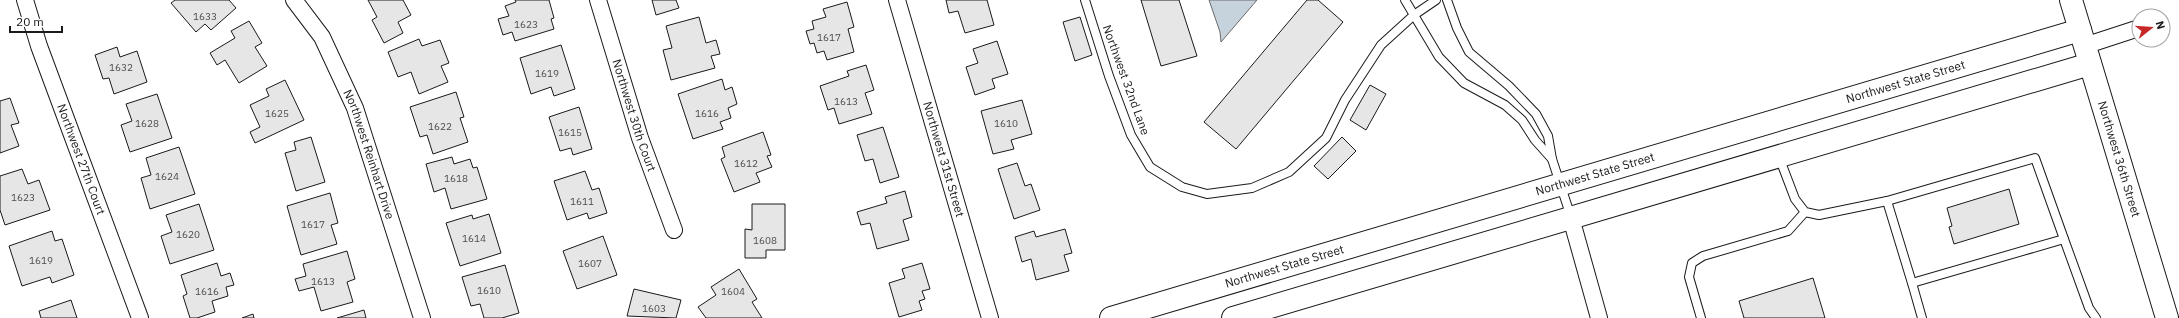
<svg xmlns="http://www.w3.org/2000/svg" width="2179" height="318" font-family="'IBM Plex Sans',sans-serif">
<rect width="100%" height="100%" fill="#fff"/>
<path fill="#c6d2dc" stroke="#6a6a6a" d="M1209,0H1257L1221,42L1220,32Z"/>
<g fill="#e6e6e6" stroke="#1a1a1a">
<path d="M175,0H229L236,8L211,30L205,24L196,32L171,3Z"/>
<path d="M368,0H403L411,15L398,22L403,33L384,43L372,20L377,17Z"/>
<path d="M515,0H549L554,18L551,19L554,29L515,41L512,32L503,35L498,19L509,16L505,6L516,2Z"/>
<path d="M652,0H676L679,8L656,15Z"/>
<path d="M946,0H987L994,25L965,33L958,11L949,13Z"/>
<path d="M1141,0H1179L1197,56L1161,66Z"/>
<path d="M1307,0H1318L1343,22L1236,149L1204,122Z"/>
<path d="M847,2L854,27L848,29L854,52L827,60L824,51L817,53L814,43L810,44L806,31L814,29L812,21L826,17L823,9Z"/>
<path d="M699,17L706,43L716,40L720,54L711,56L715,68L671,80L663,50L672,48L666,26Z"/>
<path d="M1080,17L1092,55L1075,61L1063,22Z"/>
<path d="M249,21L262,43L255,47L267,66L239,83L225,60L217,65L210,53L235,38L231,31Z"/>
<path d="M419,39L422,46L440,40L449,63L441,66L448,82L419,94L411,72L398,77L388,52Z"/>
<path d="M997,41L1008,74L992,79L995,88L975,95L966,67L978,63L973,49Z"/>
<path d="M561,45L575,89L554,96L551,87L531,94L520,58Z"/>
<path d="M117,47L120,57L137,51L147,82L114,94L109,78L103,79L95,55Z"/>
<path d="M866,65L874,90L865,93L872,114L839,124L834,108L828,110L820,86L849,76L847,71Z"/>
<path d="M722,79L725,90L732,87L737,104L728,108L731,118L720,122L723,129L693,139L678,94Z"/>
<path d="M285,80L304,120L255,143L250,132L260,127L250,105L269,96L266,89Z"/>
<path d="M1370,85L1386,94L1366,130L1350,120Z"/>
<path d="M456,92L464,117L460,118L468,142L433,154L427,135L420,137L410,107Z"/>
<path d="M157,94L172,138L130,152L121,125L132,121L126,104Z"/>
<path d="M10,98L19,123L11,125L19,146L0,153V101Z"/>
<path d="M1022,100L1032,134L1011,140L1014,149L993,154L981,111Z"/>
<path d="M579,107L592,149L573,155L571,148L560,151L549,117Z"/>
<path d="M883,127L899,177L880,183L873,159L865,161L857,135Z"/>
<path d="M763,132L771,155L767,156L772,167L756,173L760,182L734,192L721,159L725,157L722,147Z"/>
<path d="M311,137L325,182L296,191L285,153L296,150L294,142Z"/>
<path d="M1342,137L1356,151L1328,179L1314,166Z"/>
<path d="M179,147L195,194L150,209L141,178L151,175L146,158Z"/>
<path d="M452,157L454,164L470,159L473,168L477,167L487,199L451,209L445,188L434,192L426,164Z"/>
<path d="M1017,163L1025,186L1031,184L1040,210L1014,219L998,169Z"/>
<path d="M22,169L28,184L39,180L50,210L5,225L0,210V176Z"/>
<path d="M585,171L592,190L599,188L607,213L589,219L587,213L567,220L554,181Z"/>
<path d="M2009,189L2019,224L1954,244L1949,227L1952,226L1947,208Z"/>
<path d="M905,191L912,217L903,220L909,240L877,249L870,223L861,225L857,212L887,203L885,197Z"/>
<path d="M330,193L338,223L331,225L337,244L301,255L287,206Z"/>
<path d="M199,204L214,250L170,264L161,236L172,232L166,215Z"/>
<path d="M752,204H785V250H766V258H745V229L752,230Z"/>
<path d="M489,214L501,253L460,266L446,223L472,215L473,219Z"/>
<path d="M1065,229L1072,253L1064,255L1069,271L1036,280L1031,259L1022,262L1015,237L1034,231L1036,237Z"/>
<path d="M52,231L55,241L62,239L74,275L52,283L50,277L22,286L9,246Z"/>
<path d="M603,236L617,275L577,289L563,251Z"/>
<path d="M347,251L355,279L347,282L353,302L321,311L314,287L299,291L295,279L306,276L303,264Z"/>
<path d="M217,263L221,276L230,273L234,285L226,287L228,296L212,301L215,312L197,318H190L183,296L187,294L181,275Z"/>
<path d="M922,263L930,289L922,291L925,299L919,301L922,310L899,317L889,283L905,278L902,269Z"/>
<path d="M505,265L519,313L502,318H484L480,304L471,306L462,277Z"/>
<path d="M739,269L757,299L752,302L762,318H706L698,307L716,295L711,287Z"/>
<path d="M1813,278L1825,318H1744L1739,301Z"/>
<path d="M634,289L681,300L676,318L627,316Z"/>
<path d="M71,300L77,318H41L39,311Z"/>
<path d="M364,310L366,318H337Z"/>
<path d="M253,314L254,318H242Z"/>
</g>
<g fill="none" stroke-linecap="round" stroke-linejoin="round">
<g stroke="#1a1a1a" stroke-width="10">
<g id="service">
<path d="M1085,0L1109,76L1131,135L1150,167L1182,187L1207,194L1252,188L1289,172L1326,138L1345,100L1381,45L1414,15L1436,0"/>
<path d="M1405,0L1439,57L1464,83L1505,105L1522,120L1535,140L1552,159"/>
<path d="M1447,0L1457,28L1469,52L1509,86L1536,114L1548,136L1552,159L1571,217"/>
<path d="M1779,157L1795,199L1805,212L1819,215L1887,201L1912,283"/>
<path d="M1887,201L2035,158L2064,239"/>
<path d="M1701,318L1689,277L1692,263L1703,256L1788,231L1805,212"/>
<path d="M1922,318L1912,283L2064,239L2089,308L2096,318"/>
</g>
</g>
<g stroke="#1a1a1a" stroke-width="18">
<g id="minor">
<path id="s1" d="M25,0L39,46L140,318"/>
<path id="s2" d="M294,0L322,37L355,108L422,318"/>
<path id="s3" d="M598,0L640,138L674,230"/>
<path id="s4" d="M897,0L990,318"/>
<path d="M2084,46L2139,28"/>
<path d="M1571,218L1599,318"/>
</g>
</g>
<g stroke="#1a1a1a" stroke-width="24">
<g id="secondary">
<path id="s5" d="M2071,0L2167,318"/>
<path id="s6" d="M1111,318L2080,30"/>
<path d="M1233,318L2090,64"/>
</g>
</g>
<use href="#service" stroke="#fff" stroke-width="8"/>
<use href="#minor" stroke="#fff" stroke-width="16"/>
<use href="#secondary" stroke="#fff" stroke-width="22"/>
</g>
<g text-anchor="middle" stroke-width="3" stroke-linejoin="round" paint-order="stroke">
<g font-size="10" fill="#4d4d4d">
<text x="205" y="20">1633</text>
<text x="526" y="28">1623</text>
<text x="829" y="41">1617</text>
<text x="121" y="71">1632</text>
<text x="547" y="77">1619</text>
<text x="846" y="105">1613</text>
<text x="277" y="117">1625</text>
<text x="707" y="117">1616</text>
<text x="147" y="127">1628</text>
<text x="1006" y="127">1610</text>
<text x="440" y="130">1622</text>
<text x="570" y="136">1615</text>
<text x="746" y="167">1612</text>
<text x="167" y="180">1624</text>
<text x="456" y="182">1618</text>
<text x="23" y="201">1623</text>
<text x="582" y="205">1611</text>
<text x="313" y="228">1617</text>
<text x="188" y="238">1620</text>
<text x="474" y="242">1614</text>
<text x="765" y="244">1608</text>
<text x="41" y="264">1619</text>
<text x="590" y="267">1607</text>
<text x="323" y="285">1613</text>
<text x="489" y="294">1610</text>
<text x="207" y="295">1616</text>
<text x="733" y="295">1604</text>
<text x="654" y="312">1603</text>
</g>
<g font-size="12" fill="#1a1a1a" stroke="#fff">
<text transform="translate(1126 80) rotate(70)" y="4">Northwest 32nd Lane</text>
<text dy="4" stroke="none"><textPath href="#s6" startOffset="829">Northwest State Street</textPath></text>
<text dy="4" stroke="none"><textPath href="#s3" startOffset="121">Northwest 30th Court</textPath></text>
<text dy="4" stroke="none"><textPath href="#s2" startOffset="173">Northwest Reinhart Drive</textPath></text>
<text dy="4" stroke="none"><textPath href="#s1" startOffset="169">Northwest 27th Court</textPath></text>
<text dy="4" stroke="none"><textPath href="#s4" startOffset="166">Northwest 31st Street</textPath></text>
<text dy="4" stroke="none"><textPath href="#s5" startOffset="166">Northwest 36th Street</textPath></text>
<text dy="4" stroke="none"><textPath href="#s6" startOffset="505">Northwest State Street</textPath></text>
<text dy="4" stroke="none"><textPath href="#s6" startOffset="181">Northwest State Street</textPath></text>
</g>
</g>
<g transform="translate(2151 28) rotate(73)"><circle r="19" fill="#ffffff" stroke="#a3a3a3"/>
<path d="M0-3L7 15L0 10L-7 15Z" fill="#c62828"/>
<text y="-6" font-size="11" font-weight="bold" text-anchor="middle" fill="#1a1a1a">N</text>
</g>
<path d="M10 26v6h52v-6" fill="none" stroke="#1a1a1a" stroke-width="2"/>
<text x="16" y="26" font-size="12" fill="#1a1a1a" stroke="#ffffff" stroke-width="3" paint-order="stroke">20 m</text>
</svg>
